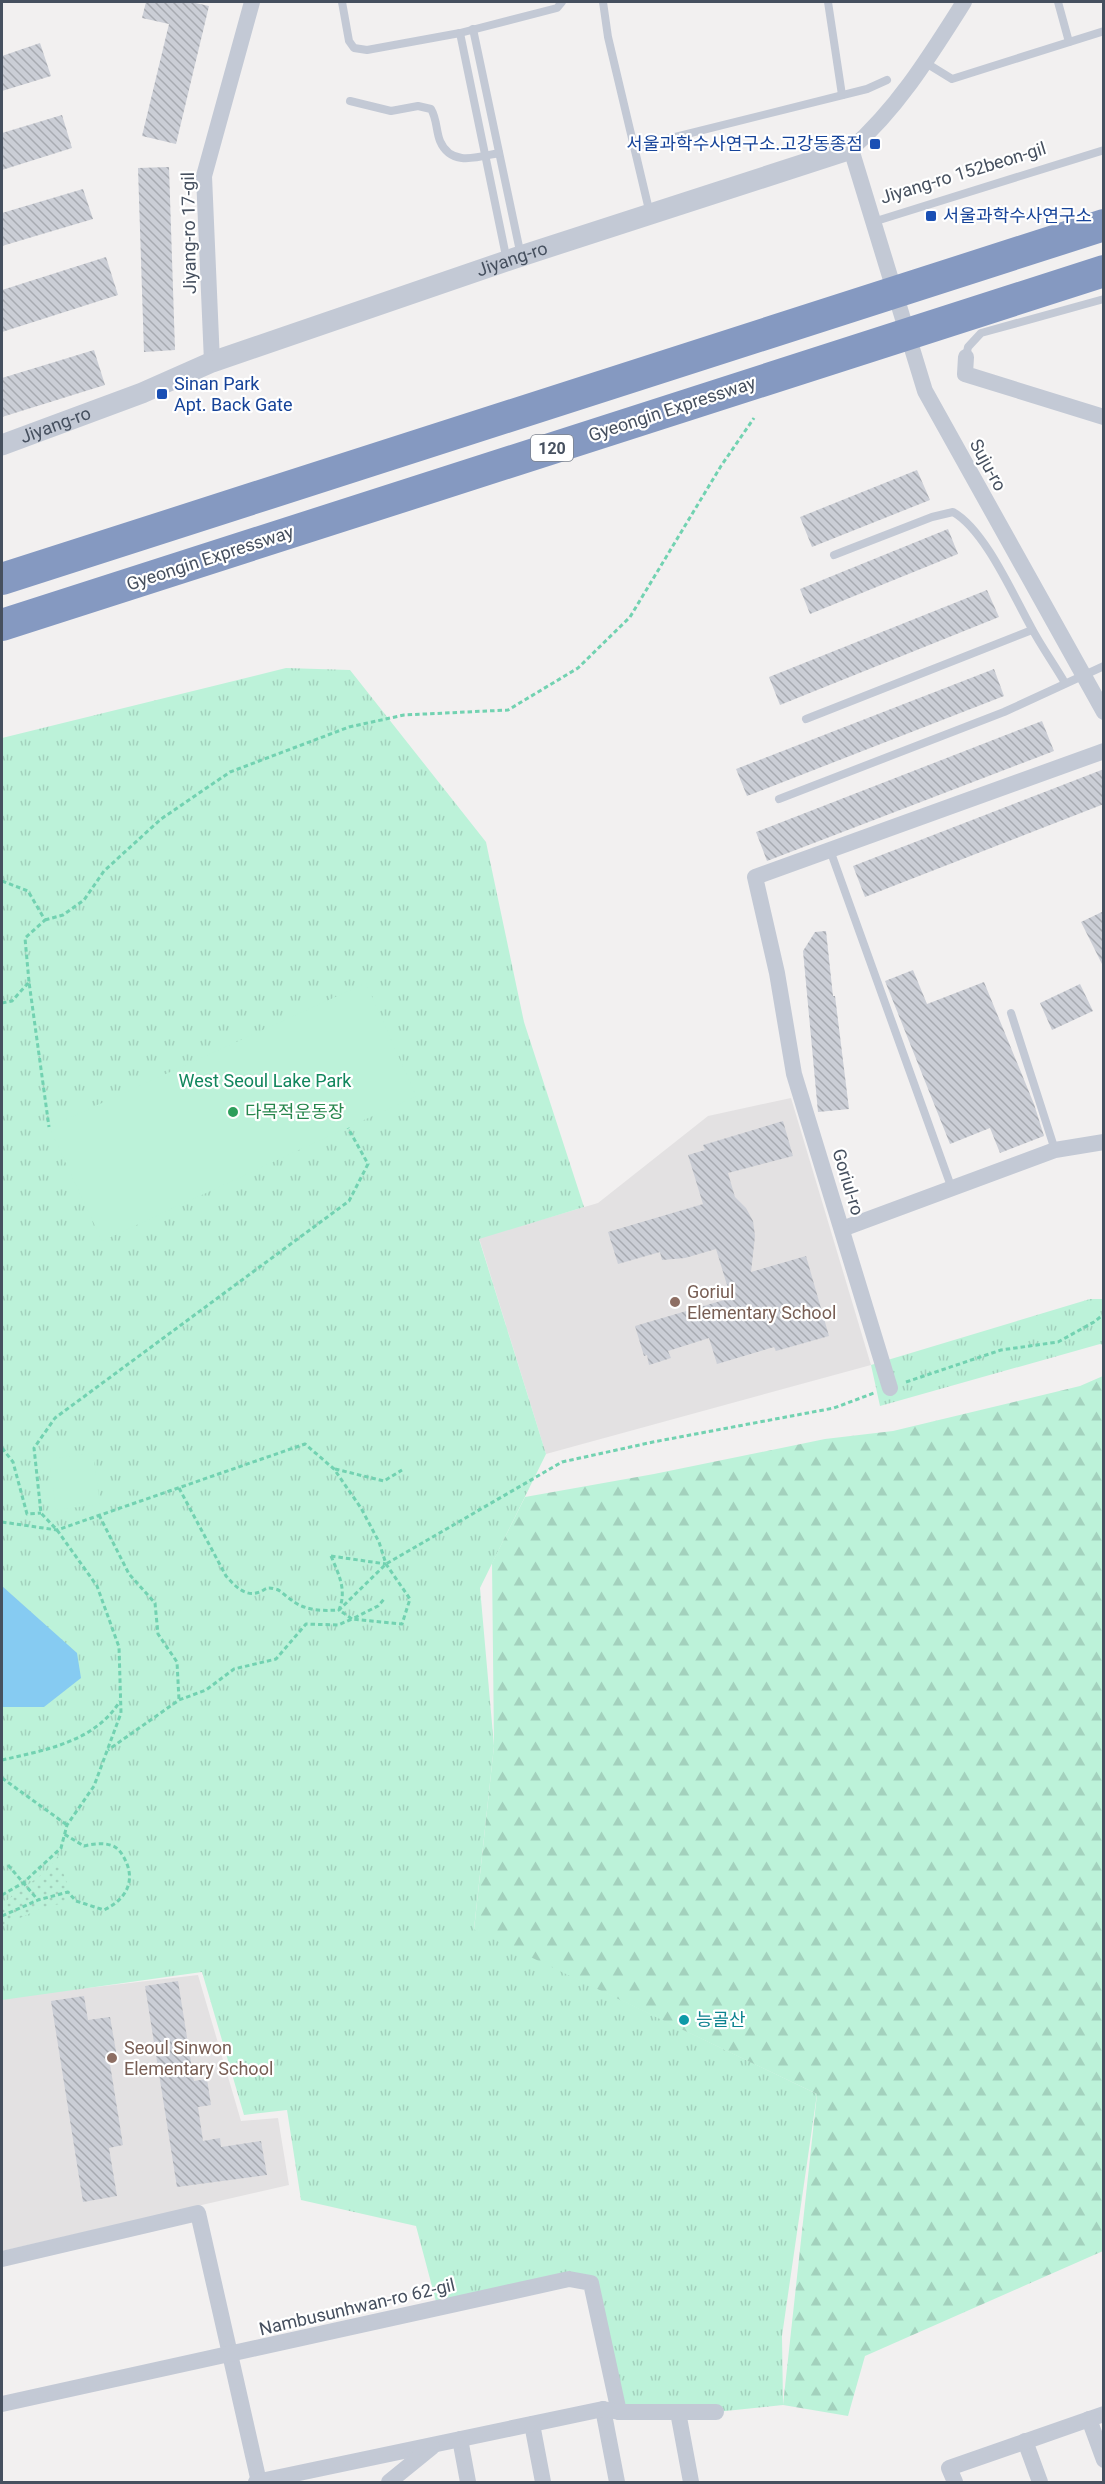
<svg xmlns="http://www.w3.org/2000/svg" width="1105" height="2484" font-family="Roboto,'Noto Sans KR',sans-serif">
<defs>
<pattern id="grass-tufts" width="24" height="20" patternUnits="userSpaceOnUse" patternTransform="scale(1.5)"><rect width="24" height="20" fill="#bcf2d9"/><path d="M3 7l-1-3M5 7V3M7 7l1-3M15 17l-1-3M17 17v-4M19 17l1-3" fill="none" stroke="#a3d1bd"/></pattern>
<pattern id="forest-firs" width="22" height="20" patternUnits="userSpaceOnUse" patternTransform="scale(1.5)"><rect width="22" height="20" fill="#bcf2d9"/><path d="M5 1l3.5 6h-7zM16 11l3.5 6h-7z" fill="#a3d1bd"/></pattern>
<pattern id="garden-dots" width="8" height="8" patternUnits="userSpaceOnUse" patternTransform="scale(1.5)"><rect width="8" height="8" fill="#bcf2d9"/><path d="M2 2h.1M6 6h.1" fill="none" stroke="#a3d1bd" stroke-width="1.8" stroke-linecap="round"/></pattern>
<pattern id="building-back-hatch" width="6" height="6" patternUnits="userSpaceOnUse" patternTransform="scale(1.5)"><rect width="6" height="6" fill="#cbced6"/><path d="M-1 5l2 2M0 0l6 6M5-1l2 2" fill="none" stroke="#a7aab1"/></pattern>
</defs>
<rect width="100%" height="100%" fill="#f2f0f0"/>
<g fill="#e3e1e2">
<path d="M791,1098L871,1365L546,1454L479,1238L598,1203L708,1116Z"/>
<path d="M198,1975L241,2121L278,2118L289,2185L2,2251V1998Z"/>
</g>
<g fill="url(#grass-tufts)">
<path d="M286,668L350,670L486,842L524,1022L584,1207L479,1239L546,1454L480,1588L494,1746L474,1929L817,2094L782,2336L783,2405L716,2412L618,2409L591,2283L438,2309L416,2226L301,2200L287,2110L244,2115L202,1972L2,2000V738Z"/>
<path d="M1090,1299H1103V1345L1100,1344L880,1406L871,1365Z"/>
</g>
<path fill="url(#forest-firs)" d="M1103,1376V2251L865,2356L848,2416L783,2405L817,2094L474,1930L494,1746L492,1563L525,1497L654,1474L825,1439L893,1431L1080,1386Z"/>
<path fill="url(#garden-dots)" d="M58,1856L72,1901L42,1908L2,1926V1904L49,1869Z"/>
<g fill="#bcf2d9">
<path d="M366,983L416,1096L102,1241L49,1127Z"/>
<path d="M93,1453L100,1504L56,1510L49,1459Z"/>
</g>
<path fill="#86cbf2" d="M2,1586L77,1653L81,1678L44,1707H2Z"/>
<g fill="url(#building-back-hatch)">
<path d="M146,2H191L209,6L176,144L142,136L169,24L142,18Z"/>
<path d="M40,43L51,76L2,91V56Z"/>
<path d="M62,115L72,148L2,170V133Z"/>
<path d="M169,167L175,350L144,352L138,168Z"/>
<path d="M83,189L93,219L2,246V213Z"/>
<path d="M106,257L118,295L2,332V290Z"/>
<path d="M94,350L105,385L2,417V378Z"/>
<path d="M917,470L930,500L812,547L800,517Z"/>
<path d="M948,529L958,554L810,614L800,589Z"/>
<path d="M987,590L999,617L780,705L769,677Z"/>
<path d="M994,669L1004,696L747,796L736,769Z"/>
<path d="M1042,721L1054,751L767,861L756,832Z"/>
<path d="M1104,769V804L865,897L853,866Z"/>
<path d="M1104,911V968L1081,922Z"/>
<path d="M826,931L833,996H835L849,1109L818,1112L803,951L815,932Z"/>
<path d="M913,970L927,1004L984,982L1034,1104L1044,1136L1000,1153L990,1128L950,1144L885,981Z"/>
<path d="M1080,984L1093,1011L1052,1030L1040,1003Z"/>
<path d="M783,1121L793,1156L728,1173L735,1197L746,1208L753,1221L755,1236L751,1272L806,1256L829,1336L776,1351L774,1347L717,1364L709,1338L668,1351L671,1358L649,1365L647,1355L644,1356L635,1326L731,1298L716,1249L685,1258L662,1260L660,1252L618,1264L608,1232L703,1204L688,1155L705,1150L703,1145Z"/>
<path d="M178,1981L194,2081L207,2079L211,2105L198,2107L203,2141L220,2138L221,2147L261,2141L267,2175L177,2187L145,1986Z"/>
<path d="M84,1996L88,2020L110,2017L117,2057L109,2058L123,2145L109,2148L117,2196L83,2202L51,2001Z"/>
</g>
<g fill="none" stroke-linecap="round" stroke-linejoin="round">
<g stroke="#72d2b1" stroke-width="3" stroke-dasharray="4.5 3" stroke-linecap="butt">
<path d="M2,881L28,891L45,920L25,938L29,982"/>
<path d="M45,920L63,915L84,900L104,871L161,819L230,772L349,727L404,715L508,710L578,668L630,617L721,466L754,418"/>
<path d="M2,1003L12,1001L29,982L49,1127"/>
<path d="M906,1382L1001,1350L1058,1342L1094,1322L1104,1314"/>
<path d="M2,1448L13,1462L27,1514L41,1513"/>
<path d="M335,1469L384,1481L402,1470"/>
<path d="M179,1488L226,1576C235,1586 246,1599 262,1591C267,1588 268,1587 275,1589C281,1590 285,1596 290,1599C305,1611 321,1611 339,1610L386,1564L562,1462L653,1442L834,1408L874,1393"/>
<path d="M99,1515L129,1574L155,1603L158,1634L177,1662L179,1700"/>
<path d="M2,1522L57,1530L305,1444L334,1469L361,1508L379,1542L386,1564L410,1599L402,1624L352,1619L338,1625L306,1624L276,1659L234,1669L206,1690L179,1700L108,1750"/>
<path d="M331,1556C339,1575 347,1590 339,1610L352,1619L378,1606L385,1598"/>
<path d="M331,1556L386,1564"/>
<path d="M2,1760C45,1750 95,1742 120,1701"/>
<path d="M2,1778L67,1825"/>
<path d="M8,1865L38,1900"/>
<path d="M2,1895L23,1883L61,1848L67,1825L94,1786L121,1713L119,1647L97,1586L57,1530L41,1513L34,1448L55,1418L349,1201L368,1164L348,1128"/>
<path d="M2,1916L38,1900L68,1892L76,1901L104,1910C123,1901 135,1885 127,1864C124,1857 120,1849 113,1846C103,1842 93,1844 84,1846L64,1834"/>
</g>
<g stroke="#c3c9d5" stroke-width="8">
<path d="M342,2L349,41L354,48L367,50L460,33L557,8L562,2"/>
<path d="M603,2L608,37L650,214"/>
<path d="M828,2L842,95"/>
<path d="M1058,2L1069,42"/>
<path d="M473,29L521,256"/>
<path d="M460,33L507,261"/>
<path d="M926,63L952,79L1104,31"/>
<path d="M350,101L391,111L418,106L431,109C437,119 436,131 440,141C451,167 478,157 499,153"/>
<path d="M635,147L867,89L887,80"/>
<path d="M873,222L1104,150"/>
<path d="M966,357L968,347L981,333L1104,299"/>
<path d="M834,555L932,517L953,512C985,530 1013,595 1031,627C1041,646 1054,664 1065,683"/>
<path d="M806,719L1032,630"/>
<path d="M779,799L1004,712L1104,666"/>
<path d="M830,850L952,1189"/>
<path d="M1011,1013L1055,1150"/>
</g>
<g stroke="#c3c9d5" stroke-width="16">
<path d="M964,2C931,54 898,108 851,149L925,391L1104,712"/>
<path d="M966,357L965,374L1104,417"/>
<path d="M212,362L204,176L252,2"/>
<path d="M842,1229L1055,1150L1104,1142"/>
<path d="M890,1388L794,1074L777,973L755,877L1104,751"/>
<path d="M2,2259L198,2213L259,2482"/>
<path d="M2,2404L569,2279L591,2283L619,2412"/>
<path d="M603,2409L617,2482"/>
<path d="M678,2412L691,2482"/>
<path d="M1089,2419L1104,2460"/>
<path d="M532,2424L543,2482"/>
<path d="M460,2439L468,2482"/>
<path d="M1025,2441L1040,2482"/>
<path d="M256,2482L603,2409L619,2412H716"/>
<path d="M389,2482L432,2447"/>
<path d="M955,2482L949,2468L1104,2414"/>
</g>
<path stroke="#c3c9d5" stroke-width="21" id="s1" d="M2,445L142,393L212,362L521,256L851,149"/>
<g stroke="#8599c1" stroke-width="32">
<path d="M2,579L1104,225"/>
<path d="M2,625L1104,271"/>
</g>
</g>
<g fill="#1a4fb4" stroke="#fff" stroke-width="2">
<rect x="869" y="138" width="12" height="12" rx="3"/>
<rect x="925" y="210" width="12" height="12" rx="3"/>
<rect x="156" y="388" width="12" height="12" rx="3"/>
</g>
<circle fill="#2e9e5b" stroke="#fff" stroke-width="2" cx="233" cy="1112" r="6"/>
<g fill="#8d6e63" stroke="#fff" stroke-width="2">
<circle cx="675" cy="1302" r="6"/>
<circle cx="112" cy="2058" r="6"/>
</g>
<circle fill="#0f9aa8" stroke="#fff" stroke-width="2" cx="684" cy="2020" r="6"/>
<g text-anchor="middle" stroke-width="4.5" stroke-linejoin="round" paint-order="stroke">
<rect fill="#fff" stroke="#7e848f" stroke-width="1.5" x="531" y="435" width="42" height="26" rx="4.5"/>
<g font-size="16" font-weight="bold" fill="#46505f">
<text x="552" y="454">120</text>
</g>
<g font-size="18" fill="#164399" stroke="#fff" text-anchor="start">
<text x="863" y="150" text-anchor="end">서울과학수사연구소.고강동종점</text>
<text x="943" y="222">서울과학수사연구소</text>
<text x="174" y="390">Sinan Park<tspan x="174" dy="21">Apt. Back Gate</tspan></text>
</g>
<g font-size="18" fill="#46505f" stroke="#fff">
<text transform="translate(963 173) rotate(-17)" y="6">Jiyang-ro 152beon-gil</text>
<text transform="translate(189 233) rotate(-91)" y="6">Jiyang-ro 17-gil</text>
<text dy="6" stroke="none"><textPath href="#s1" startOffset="543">Jiyang-ro</textPath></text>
<text transform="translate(672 409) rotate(-18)" y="6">Gyeongin Expressway</text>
<text dy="6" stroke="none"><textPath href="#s1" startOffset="57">Jiyang-ro</textPath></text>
<text transform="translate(988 465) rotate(61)" y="6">Suju-ro</text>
<text transform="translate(210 558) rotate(-18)" y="6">Gyeongin Expressway</text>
<text transform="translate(848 1182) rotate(73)" y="6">Goriul-ro</text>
<text transform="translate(357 2307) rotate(-13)" y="6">Nambusunhwan-ro 62-gil</text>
</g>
<g font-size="18" fill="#11865d" stroke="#fff">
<text x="265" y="1087">West Seoul Lake Park</text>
</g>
<g font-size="18" fill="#27864d" stroke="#fff" text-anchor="start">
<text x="245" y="1118">다목적운동장</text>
</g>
<g font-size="18" fill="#785e54" stroke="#fff" text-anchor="start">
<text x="687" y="1298">Goriul<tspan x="687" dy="21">Elementary School</tspan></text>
<text x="124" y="2054">Seoul Sinwon<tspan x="124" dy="21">Elementary School</tspan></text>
</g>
<g font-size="18" fill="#0d838f" stroke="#fff" text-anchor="start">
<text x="696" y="2026">능골산</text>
</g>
</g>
<rect width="1105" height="2484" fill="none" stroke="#46505f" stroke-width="6"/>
</svg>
